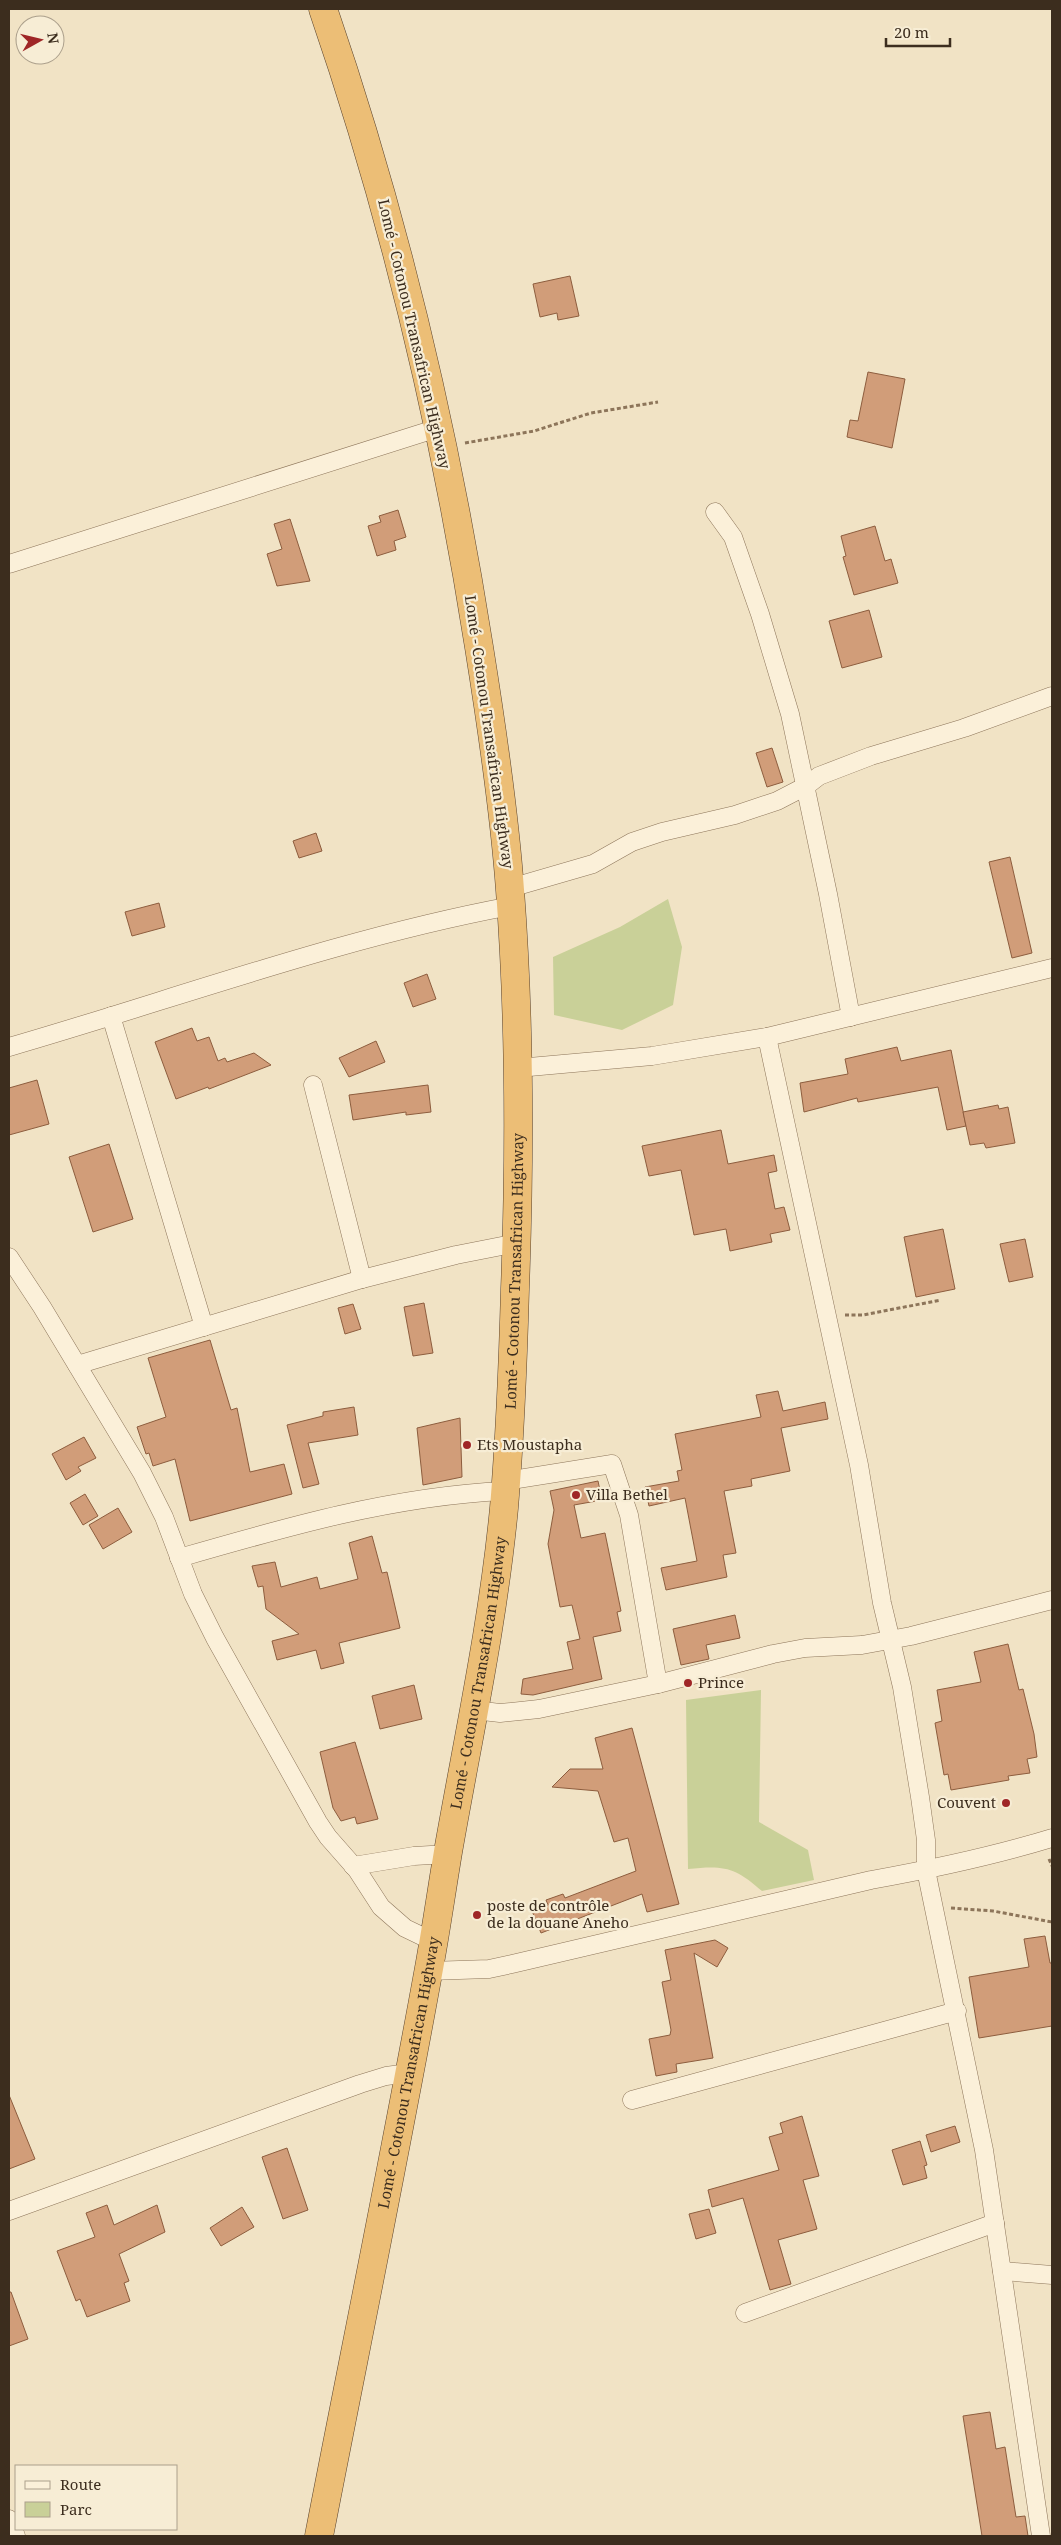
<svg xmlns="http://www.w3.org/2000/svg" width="1061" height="2545" font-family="'Noto Serif',serif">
<rect width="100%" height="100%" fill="#f1e3c5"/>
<g fill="#c9d098">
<path d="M668,899L682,947L673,1005L622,1030L554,1015L553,957L620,927Z"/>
<path d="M761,1690L759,1822L808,1850L814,1880L762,1891C735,1867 724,1865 688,1869L686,1700Z"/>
</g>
<g fill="#d19d79" stroke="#8d5d3e">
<path d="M570,276L579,316L558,320L557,313L540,317L533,284Z"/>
<path d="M868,372L905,379L892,448L847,437L850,420L858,421Z"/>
<path d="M398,510L406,537L394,541L396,550L377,556L368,526L381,522L379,516Z"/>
<path d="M290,519L310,581L277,586L267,554L282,549L274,524Z"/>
<path d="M875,526L885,561L891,559L898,583L854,595L843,557L846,556L841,536Z"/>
<path d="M869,610L882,657L842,668L829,621Z"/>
<path d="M772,748L783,782L767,787L756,753Z"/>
<path d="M316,833L322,851L299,858L293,841Z"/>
<path d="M1010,857L1032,953L1012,958L989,862Z"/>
<path d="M159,903L165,927L132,936L125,912Z"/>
<path d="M427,974L436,999L413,1007L404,983Z"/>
<path d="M192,1028L197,1041L209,1037L218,1061L225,1058L227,1062L254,1053L271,1065L209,1089L208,1087L176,1099L155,1042Z"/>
<path d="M376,1041L385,1062L349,1077L339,1058Z"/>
<path d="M897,1047L901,1061L951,1050L966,1126L947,1130L938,1087L858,1102L857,1098L804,1112L800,1083L848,1074L845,1059Z"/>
<path d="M37,1080L49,1124L9,1135V1088Z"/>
<path d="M428,1085L431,1112L406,1115V1112L353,1120L349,1095Z"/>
<path d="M998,1105L999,1109L1008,1107L1015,1143L986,1148L984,1143L970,1145L963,1112Z"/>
<path d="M721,1130L728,1164L774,1155L777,1171L768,1173L775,1209L784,1207L790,1230L770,1234L772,1242L730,1251L726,1229L694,1235L681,1170L649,1176L642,1146Z"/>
<path d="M109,1144L133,1219L93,1232L69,1157Z"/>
<path d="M943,1229L955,1289L916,1297L904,1237Z"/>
<path d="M1025,1239L1033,1277L1009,1282L1000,1244Z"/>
<path d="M424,1303L433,1353L413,1356L404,1307Z"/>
<path d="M353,1304L361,1329L345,1334L338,1308Z"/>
<path d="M210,1340L231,1410L237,1408L250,1472L284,1464L292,1494L190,1521L175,1459L153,1466L149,1453L146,1454L137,1427L166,1417L148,1358Z"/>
<path d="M778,1391L783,1411L825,1402L828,1419L781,1428L790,1471L751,1479L752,1486L724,1491L736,1553L723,1555L727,1577L666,1590L661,1568L697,1561L685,1498L649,1506L645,1487L679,1481L677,1471L682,1470L675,1434L761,1417L756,1395Z"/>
<path d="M354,1407L358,1435L308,1443L319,1484L303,1488L287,1425L323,1416V1412Z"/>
<path d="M460,1418L462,1477L423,1485L417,1428Z"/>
<path d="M84,1437L96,1458L78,1467L81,1471L66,1480L52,1454Z"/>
<path d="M598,1481L602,1500L574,1505L581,1538L605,1533L621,1611L617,1612L621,1631L593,1637L602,1679L533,1695L521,1694L523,1679L573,1669L567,1642L580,1639L572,1605L560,1607L548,1544L554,1510L550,1491Z"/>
<path d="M85,1494L98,1516L83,1525L70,1503Z"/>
<path d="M118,1508L132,1532L103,1549L89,1525Z"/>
<path d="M372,1536L382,1573L387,1572L400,1628L339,1643L344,1663L321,1669L316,1650L277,1660L272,1641L299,1634L266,1609L263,1586L258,1587L252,1566L275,1562L281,1587L317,1577L320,1589L358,1579L349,1543Z"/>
<path d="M735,1615L740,1638L706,1645L709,1659L681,1665L673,1629Z"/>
<path d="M1008,1644L1019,1690L1023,1689L1034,1734L1037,1757L1027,1759L1030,1773L1008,1776L1009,1780L951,1790L948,1774L944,1775L935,1723L942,1721L937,1690L981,1682L974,1652Z"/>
<path d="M414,1685L422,1719L380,1729L372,1696Z"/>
<path d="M632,1728L679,1904L647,1912L642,1894L541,1933L532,1911L548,1905L546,1900L563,1894L565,1898L636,1871L628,1838L614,1842L598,1791L552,1787L570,1769H603L595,1738Z"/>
<path d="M355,1742L378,1819L357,1824L355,1817L341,1821L333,1808L320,1752Z"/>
<path d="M1045,1936L1050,1963H1052V2026L979,2038L969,1977L1029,1967L1024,1939Z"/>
<path d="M715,1940L728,1948L717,1967L694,1953L713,2058L676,2064L677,2072L656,2076L649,2039L670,2035L671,2030L662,1982L671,1980L665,1950Z"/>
<path d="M9,2095L35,2159L9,2169Z"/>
<path d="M802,2116L819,2176L803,2180L817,2229L778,2240L791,2284L770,2290L743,2198L712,2207L708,2190L779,2170L769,2137L783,2133L780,2123Z"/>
<path d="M955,2126L960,2142L931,2152L926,2135Z"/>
<path d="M920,2141L927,2165L924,2166L927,2178L903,2185L892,2150Z"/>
<path d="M287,2148L308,2210L283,2219L262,2157Z"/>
<path d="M107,2205L114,2225L157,2205L165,2232L119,2254L129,2281L124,2283L130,2301L87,2317L80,2299L76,2301L57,2251L95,2237L86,2213Z"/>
<path d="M242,2207L254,2227L221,2246L210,2228Z"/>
<path d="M709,2209L716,2233L696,2239L689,2214Z"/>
<path d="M9,2292H11L28,2339L9,2346Z"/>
<path d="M990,2412L996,2449L1005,2447L1016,2517L1025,2516L1028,2536H982L963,2416Z"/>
</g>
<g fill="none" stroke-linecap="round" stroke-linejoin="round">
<g stroke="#8d755a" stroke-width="19">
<g id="minor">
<path d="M715,512L733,537L760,614L790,714L828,894L851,1017"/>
<path d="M9,564L438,428"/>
<path d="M510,888L593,864L632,842L662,832L735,815L777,801L806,786L819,776L871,756L964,728L1052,696"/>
<path d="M111,1016L204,1327"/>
<path d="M767,1037L859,1465L882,1603L902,1687L920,1797L926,1840V1870L984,2150L1041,2536"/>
<path d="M9,1047C175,999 340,938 511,906"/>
<path d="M518,1068L652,1056L767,1037L1052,968"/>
<path d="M313,1085L362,1279"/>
<path d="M9,1257L42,1307L142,1473L164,1517L193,1594L215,1638L318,1822L328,1837L357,1870L381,1907L405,1928L434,1942"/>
<path d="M77,1365L362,1279L456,1255L517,1243"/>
<path d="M506,1481L612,1464L629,1515L658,1684"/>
<path d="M179,1558C286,1527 393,1496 505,1491"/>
<path d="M474,1710L500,1713L539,1709L658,1684L773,1654L805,1648L862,1645L911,1636L1052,1600"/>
<path d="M353,1866L414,1856L448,1854"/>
<path d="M429,1971L489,1969L512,1964L871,1880C932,1869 993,1856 1052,1838"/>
<path d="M632,2100L957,2011"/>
<path d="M9,2211L360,2084L386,2076L409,2073"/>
<path d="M1002,2271L1052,2275"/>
<path d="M745,2313L995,2223"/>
<path d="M9,2519L16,2536"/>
</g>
</g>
<g stroke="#5a432e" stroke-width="29">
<g id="trunk">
<path id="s1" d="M319,2536C355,2351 393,2165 427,1979C435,1937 441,1894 448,1852C468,1738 493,1624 504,1508C510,1436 513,1362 515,1289C520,1156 520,1023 510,890C504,808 492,728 479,647C445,431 394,215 323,9"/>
</g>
</g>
<g stroke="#8d755a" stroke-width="3" stroke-dasharray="4 2.5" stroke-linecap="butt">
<path d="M465,443L534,431L591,413L658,402"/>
<path d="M845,1315H863L941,1300"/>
<path d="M1049,1859L1052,1866"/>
<path d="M951,1908L993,1911L1052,1922"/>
</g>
<use href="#minor" stroke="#fbf0d9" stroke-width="18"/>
<use href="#trunk" stroke="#ecbe76" stroke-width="28"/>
</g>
<g fill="#9f2627" stroke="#f7edd5" stroke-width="2">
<circle cx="467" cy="1445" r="5"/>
<circle cx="576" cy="1495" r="5"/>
<circle cx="688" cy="1683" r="5"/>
<circle cx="1006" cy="1803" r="5"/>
<circle cx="477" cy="1915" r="5"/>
</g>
<g text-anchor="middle" stroke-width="4.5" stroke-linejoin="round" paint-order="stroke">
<g font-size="15" fill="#3c2d1e" stroke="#f7edd5">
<text transform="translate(414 334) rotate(77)" y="5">Lomé - Cotonou Transafrican Highway</text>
<text transform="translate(489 732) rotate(82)" y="5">Lomé - Cotonou Transafrican Highway</text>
<text dy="5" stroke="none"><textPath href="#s1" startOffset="1282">Lomé - Cotonou Transafrican Highway</textPath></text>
<text dy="5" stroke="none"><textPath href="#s1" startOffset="878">Lomé - Cotonou Transafrican Highway</textPath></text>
<text dy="5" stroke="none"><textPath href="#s1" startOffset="472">Lomé - Cotonou Transafrican Highway</textPath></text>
</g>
<g font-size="15" fill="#3c2d1e" stroke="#f7edd5" text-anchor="start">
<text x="477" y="1450">Ets Moustapha</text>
<text x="586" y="1500">Villa Bethel</text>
<text x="698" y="1688">Prince</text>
<text x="996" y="1808" text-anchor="end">Couvent</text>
<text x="487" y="1911">poste de contrôle<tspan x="487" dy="17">de la douane Aneho</tspan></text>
</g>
</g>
<rect width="1061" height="2545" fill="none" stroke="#3c2d1e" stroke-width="20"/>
<rect x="15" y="2465" width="162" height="65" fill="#f7edd5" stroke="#aca08c"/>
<rect x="25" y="2481" width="25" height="8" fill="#fbf0d9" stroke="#aca08c"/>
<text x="60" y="2490" font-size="15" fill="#3c2d1e">Route</text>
<rect x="25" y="2502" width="25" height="15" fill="#c9d098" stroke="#aca08c"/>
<text x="60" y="2515" font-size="15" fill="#3c2d1e">Parc</text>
<g transform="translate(40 40) rotate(82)"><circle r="24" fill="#f7edd5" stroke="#aca08c"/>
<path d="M0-4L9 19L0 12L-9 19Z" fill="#9f2627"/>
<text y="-8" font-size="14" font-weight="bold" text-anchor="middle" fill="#3c2d1e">N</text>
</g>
<path d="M886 38v8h64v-8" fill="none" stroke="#3c2d1e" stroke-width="2.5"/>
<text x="894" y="38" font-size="15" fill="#3c2d1e" stroke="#f7edd5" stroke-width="4" paint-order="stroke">20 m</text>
</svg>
